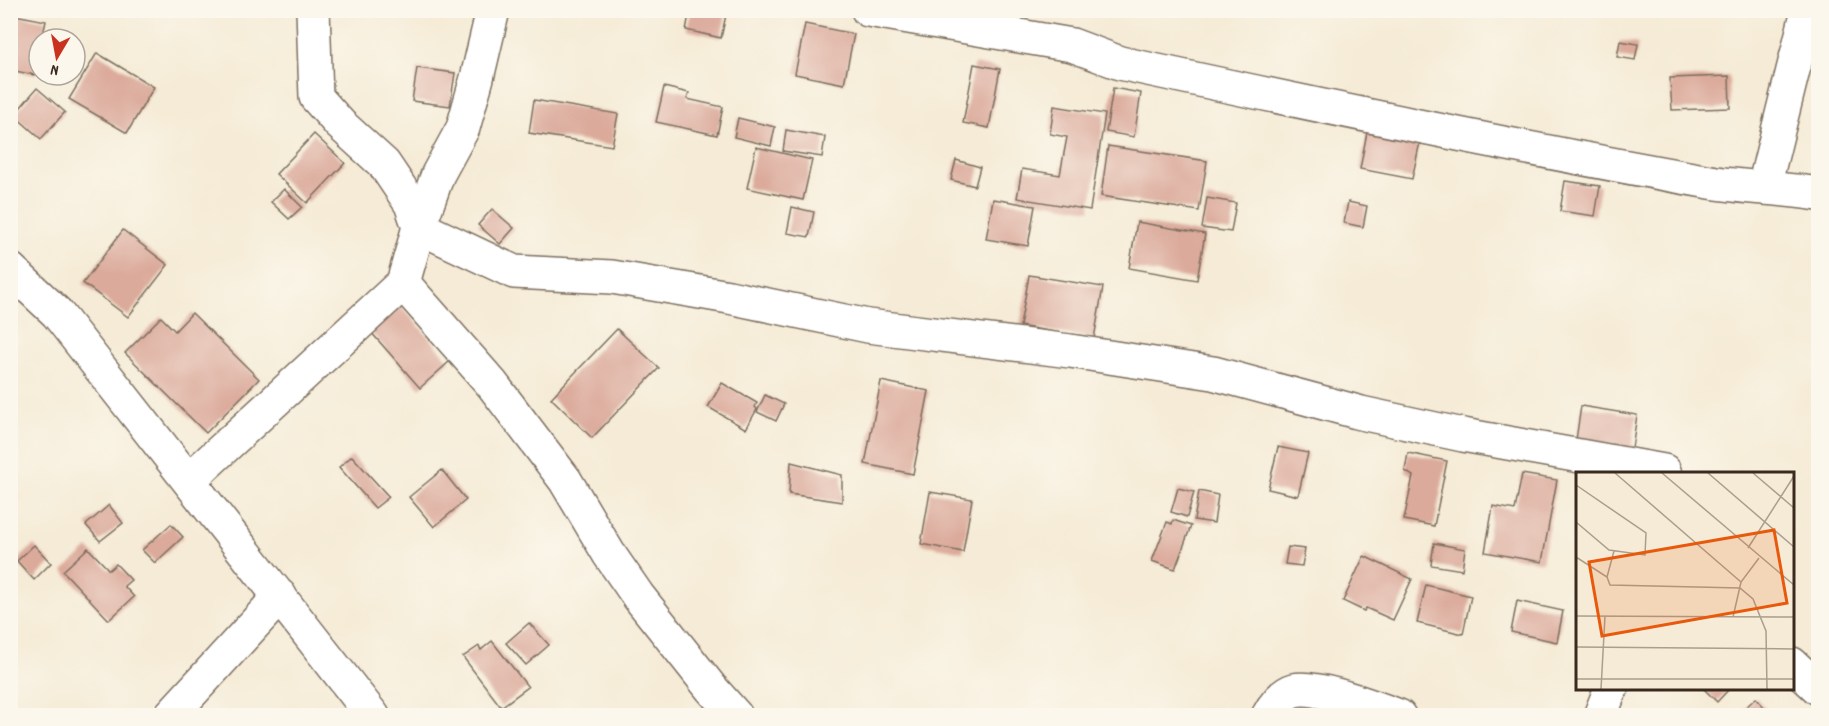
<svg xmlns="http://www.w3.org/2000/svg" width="1829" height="726" font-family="Dekko,sans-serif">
<rect width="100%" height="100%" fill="#fbf7ec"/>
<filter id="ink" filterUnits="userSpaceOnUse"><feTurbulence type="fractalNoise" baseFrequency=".0167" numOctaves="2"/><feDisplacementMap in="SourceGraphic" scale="12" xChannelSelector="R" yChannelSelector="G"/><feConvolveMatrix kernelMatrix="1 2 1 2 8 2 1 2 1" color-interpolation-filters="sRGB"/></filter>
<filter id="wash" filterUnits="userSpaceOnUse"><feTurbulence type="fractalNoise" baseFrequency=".008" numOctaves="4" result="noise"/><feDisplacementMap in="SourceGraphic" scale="24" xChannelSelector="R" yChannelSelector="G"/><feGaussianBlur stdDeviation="1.35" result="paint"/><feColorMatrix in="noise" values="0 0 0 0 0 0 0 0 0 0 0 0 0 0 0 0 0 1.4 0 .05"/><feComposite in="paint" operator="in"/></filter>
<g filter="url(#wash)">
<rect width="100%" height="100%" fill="#f5ebd6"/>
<g id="blocks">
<g fill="#dbaa9b">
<path d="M690,10H708L726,15L721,38L686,30Z"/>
<path d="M10,14L46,21L42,39H39V54L35,75L10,70Z"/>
<path d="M805,24L854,34L844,84L795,74Z"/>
<path d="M1620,41L1638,44L1635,60L1617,57Z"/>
<path d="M97,53L154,87L127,133L69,99Z"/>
<path d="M974,64L1000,69L989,128L963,123Z"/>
<path d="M417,68L455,73L450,106L412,101Z"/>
<path d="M1729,76L1730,108L1672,110L1670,78Z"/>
<path d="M664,87L689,93L687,99L723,107L717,135L656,122Z"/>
<path d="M37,88L65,112L41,139L14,115Z"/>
<path d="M1113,88L1141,93L1134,137L1106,132Z"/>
<path d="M534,100L618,114L612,146L529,133Z"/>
<path d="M1054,106L1105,114L1090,210L1017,198L1022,169L1060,175L1067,137L1050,134Z"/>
<path d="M738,118L775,127L771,146L734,137Z"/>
<path d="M786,130L825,137L822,157L783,151Z"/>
<path d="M1367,132L1420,142L1412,179L1360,169Z"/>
<path d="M314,134L345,163L307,203L276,174Z"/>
<path d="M1108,146L1207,161L1199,211L1101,196Z"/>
<path d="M756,147L812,160L803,200L747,188Z"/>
<path d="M956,160L980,167L975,186L951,180Z"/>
<path d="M1565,181L1600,186L1595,216L1560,211Z"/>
<path d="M284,189L302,207L289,219L271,202Z"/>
<path d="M1207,198L1236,203L1231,232L1202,228Z"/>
<path d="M993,199L1035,206L1028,246L986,239Z"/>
<path d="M1348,202L1367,206L1363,227L1344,223Z"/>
<path d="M792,207L814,212L809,237L787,233Z"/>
<path d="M492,209L514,228L500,244L478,225Z"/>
<path d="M1137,222L1205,234L1197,280L1129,268Z"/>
<path d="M123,230L168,265L128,317L83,283Z"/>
<path d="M1029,275L1103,287L1094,339L1020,326Z"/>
<path d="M400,305L450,361L420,388L370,331Z"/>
<path d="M192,313L259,379L206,433L125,353L161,317L175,331Z"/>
<path d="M617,329L659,368L592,438L551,398Z"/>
<path d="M881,381L929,391L913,474L865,464Z"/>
<path d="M722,383L757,403L755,407L757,409L746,429L708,407Z"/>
<path d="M765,395L784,404L776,421L757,412Z"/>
<path d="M1581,406L1637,415L1632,448L1576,440Z"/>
<path d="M1278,447L1308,453L1298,496L1268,489Z"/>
<path d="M1408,453L1447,461L1434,526L1404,520L1413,476L1405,471Z"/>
<path d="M352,456L389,497L375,508L339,467Z"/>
<path d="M791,462L842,475V502L789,494Z"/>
<path d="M442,470L466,500L434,527L409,497Z"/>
<path d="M1522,474L1557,480L1542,562L1485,552L1493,506L1515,510Z"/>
<path d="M1178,488L1194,492L1187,517L1171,512Z"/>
<path d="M1199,491L1218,495L1214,523L1194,520Z"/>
<path d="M930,492L972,499L963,552L921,544Z"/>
<path d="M109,505L123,523L100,541L86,525Z"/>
<path d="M1173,520L1191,526L1175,569L1152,561L1167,522L1172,524Z"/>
<path d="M171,524L183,537L155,563L142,550Z"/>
<path d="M1434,543L1465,549L1462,570L1431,565Z"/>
<path d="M34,545L51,563L34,580L17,561Z"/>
<path d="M1288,547L1305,549L1302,566L1285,564Z"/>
<path d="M88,548L109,570L116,564L131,580L124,586L134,597L109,620L63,571Z"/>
<path d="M1364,556L1412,579L1393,620L1366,608L1364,611L1343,601Z"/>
<path d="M1426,585L1471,596L1463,634L1417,623Z"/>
<path d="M1517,601L1563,611L1557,642L1511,632Z"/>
<path d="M529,623L549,645L526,665L506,643Z"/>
<path d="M492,641L528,687L501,707L463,657L479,646L481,650Z"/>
<path d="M1703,688H1730L1717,702Z"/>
<path d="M1756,698L1772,716H1736Z"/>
<path d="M1211,711L1225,715V716H1210Z"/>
</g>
</g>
</g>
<g filter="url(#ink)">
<use href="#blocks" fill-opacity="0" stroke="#7c6e5e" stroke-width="1.5"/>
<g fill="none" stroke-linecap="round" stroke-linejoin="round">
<g stroke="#7c6e5e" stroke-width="36">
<g id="minor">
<path d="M313,10L316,97L340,124L384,164L411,204L419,227L514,272L612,277L729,297L868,326L1070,351L1213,373L1361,413L1463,435L1664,471L1665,474"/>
<path d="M868,10L1072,45L1120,63C1316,105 1512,147 1710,182C1746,188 1783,188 1818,194"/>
<path d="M1764,187L1808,10"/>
<path d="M10,269L57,313L373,716"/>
<path d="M403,283L492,384L565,480L609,554L638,596L711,688L736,716"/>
<path d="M189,480L403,283L419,227L438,174L463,128L477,78L493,10"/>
<path d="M1792,664L1818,688"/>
<path d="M170,716L280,596"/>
<path d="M1268,716C1273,706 1283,693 1294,690C1316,684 1376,708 1399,716"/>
<path d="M1600,716L1611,688"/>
</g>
</g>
<use href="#minor" stroke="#fff" stroke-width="33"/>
</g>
</g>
<g transform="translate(1576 472)">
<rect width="218" height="218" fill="#f5ebd6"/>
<path fill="none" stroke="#ab9e8c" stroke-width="1.5" d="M39,1L165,110M86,1L218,113M132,1L218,75M177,1L218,36M0,13L70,61L69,83L33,78L0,50M172,76L218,4M0,85L31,105L34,113L164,116L177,127L190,159L191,217M31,105L38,79M0,144L218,145M157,145L165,110L183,86M0,175L218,177M0,207H218M25,217L29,144"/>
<path fill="#e8590c" fill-opacity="0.15" stroke="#e8590c" stroke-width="3" d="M198,58L211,131L26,164L13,90Z"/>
<rect width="218" height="218" fill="none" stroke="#3b2a1e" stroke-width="3"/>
</g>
<rect width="1829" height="726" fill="none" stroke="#fbf7ec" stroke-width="36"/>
<g transform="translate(57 57) rotate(190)"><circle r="28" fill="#fbf7ec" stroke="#aea59a" stroke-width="1.5"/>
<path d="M0-4.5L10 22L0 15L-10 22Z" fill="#c8321e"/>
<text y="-9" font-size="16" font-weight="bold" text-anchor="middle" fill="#3b2a1e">N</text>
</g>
</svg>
